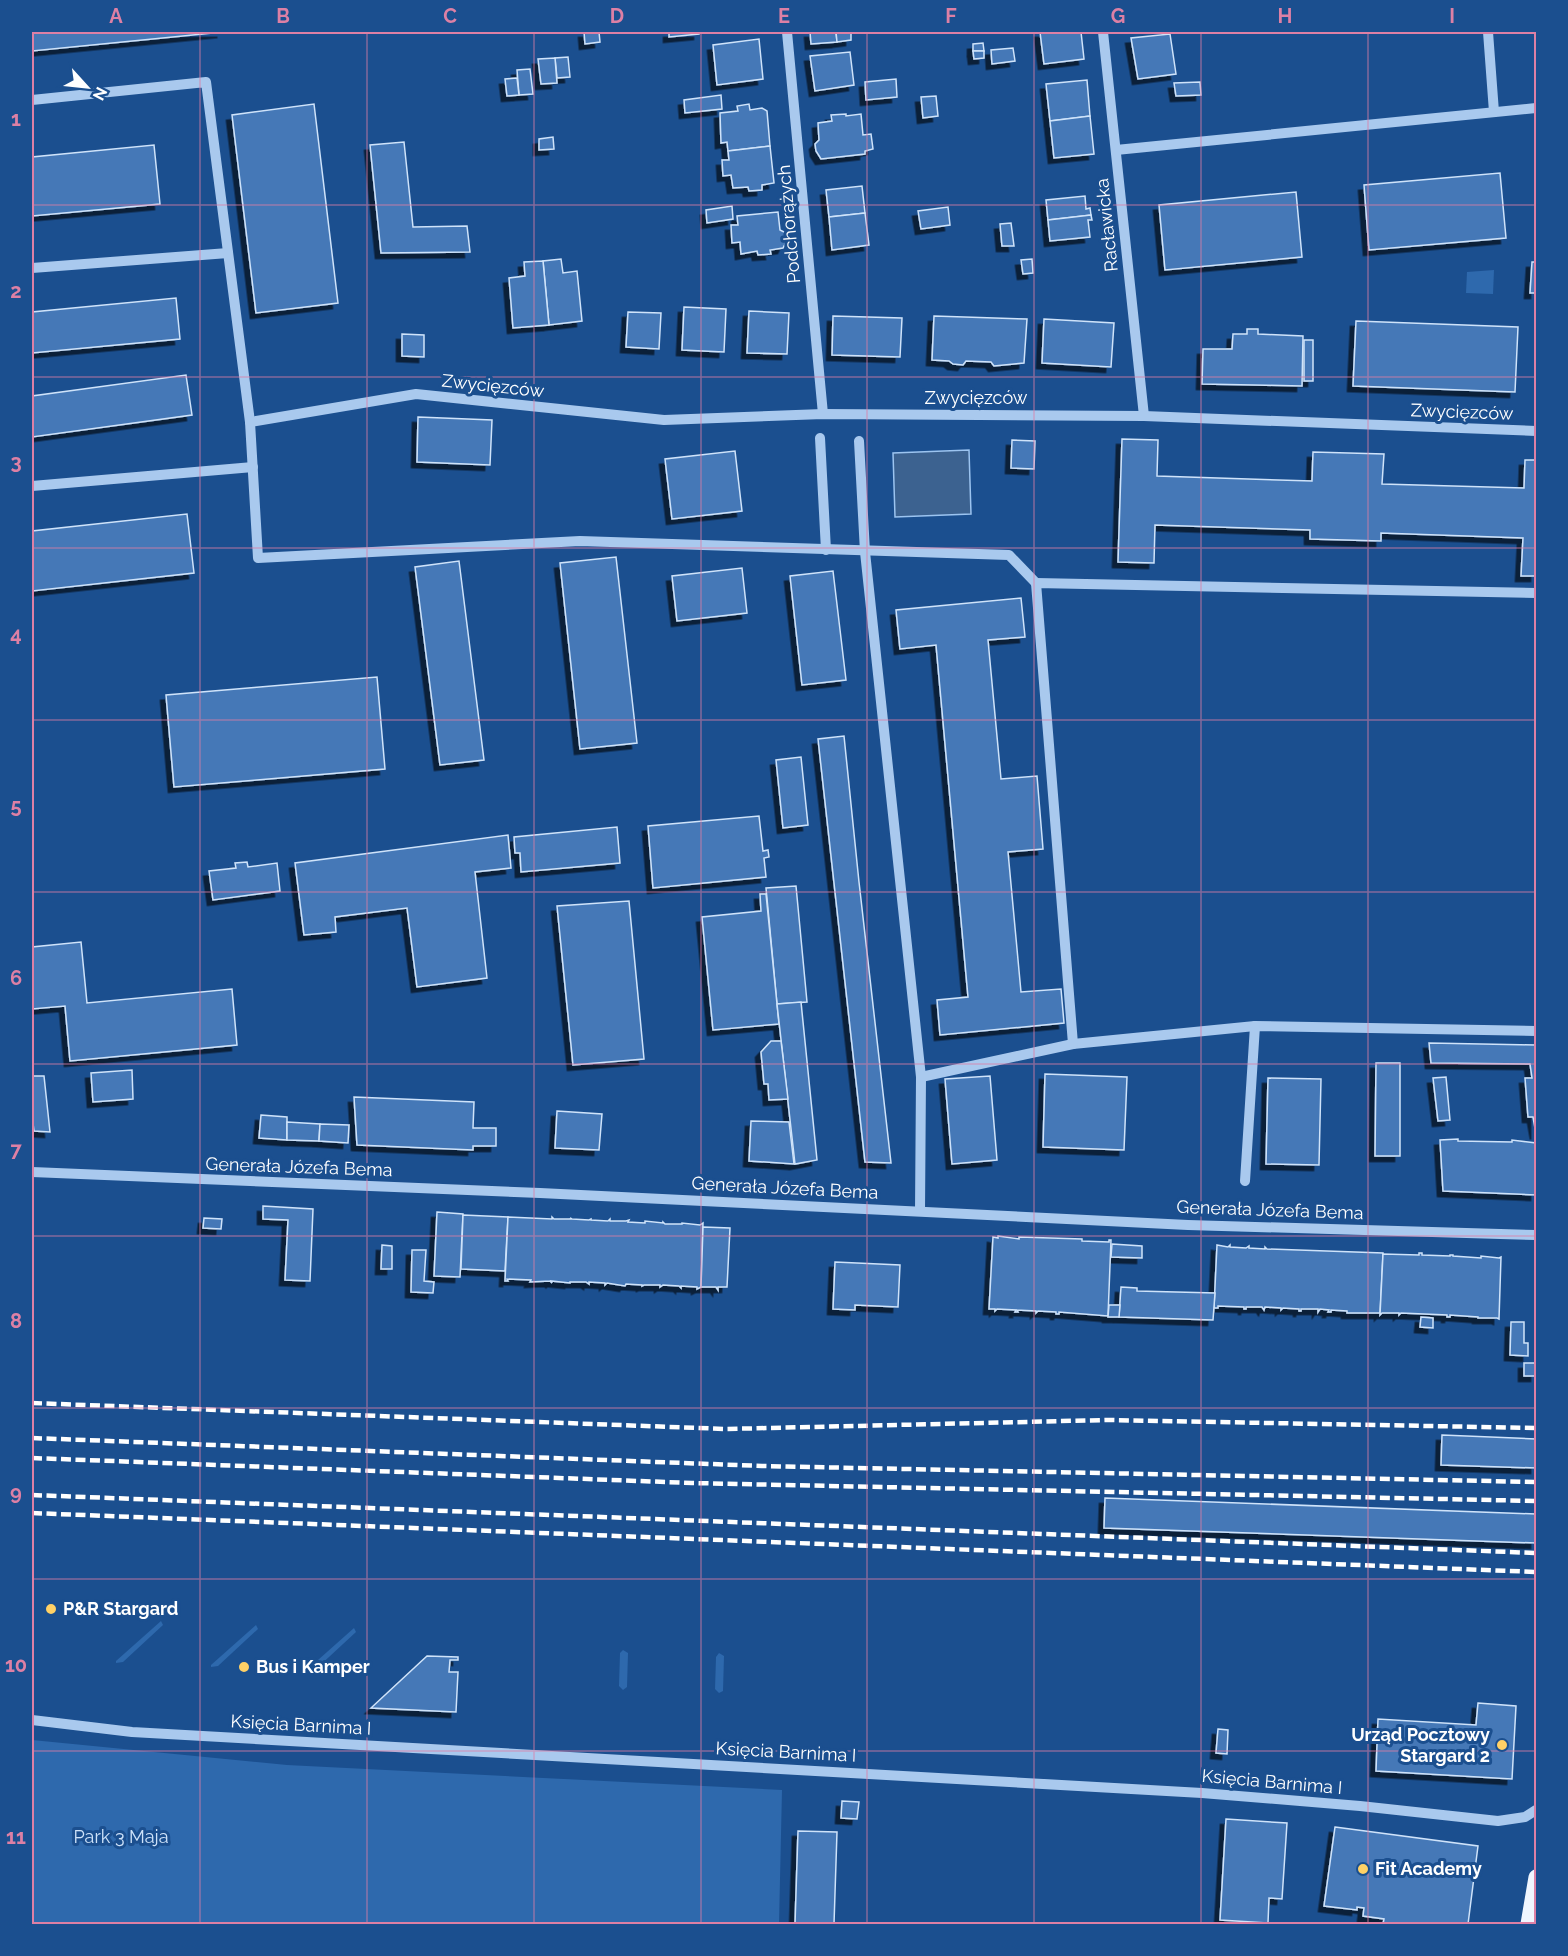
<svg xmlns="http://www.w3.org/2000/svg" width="1568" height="1956" font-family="Raleway,sans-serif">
<defs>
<filter id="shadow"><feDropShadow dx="-5.5" dy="5.5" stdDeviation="0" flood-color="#0009"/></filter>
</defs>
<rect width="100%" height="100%" fill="#1b4f8f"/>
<g fill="#2e69ad">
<path d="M1494,270L1493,294L1466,293L1467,272Z"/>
<path d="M161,1621L163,1625L123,1662L116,1663V1661Z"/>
<path d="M256,1625L258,1629L218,1666L211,1667V1665Z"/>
<path d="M354,1628L356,1632L316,1669L310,1670L309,1668Z"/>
<path d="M623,1650L628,1653L627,1687L623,1690L619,1686L620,1653Z"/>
<path d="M719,1653L724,1656L723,1691L719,1693L715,1689L716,1657Z"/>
<path d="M32,1740L287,1765L782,1790L779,1924H32Z"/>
</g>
<path fill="#3c6290" stroke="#9cc4f0" stroke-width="1.5" d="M969,450L971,514L895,517L893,453Z"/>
<g fill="#4478b7" stroke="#cfe3fa" stroke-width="1.5" filter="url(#shadow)">
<path d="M32,32H223L32,51Z"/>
<path d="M584,32H599L600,42L585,44Z"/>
<path d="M669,32H699V34L669,37Z"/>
<path d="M810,32H836L837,42L811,44Z"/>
<path d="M836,32H851V40L837,42Z"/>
<path d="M1040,32H1081L1084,59L1044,64Z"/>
<path d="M1170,34L1176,74L1138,79L1131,38Z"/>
<path d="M759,39L763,79L717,85L713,45Z"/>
<path d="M983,43L984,51H973V44Z"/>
<path d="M1013,48L1015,61L992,64L991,50Z"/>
<path d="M973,51H984V58L974,59Z"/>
<path d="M850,52L854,85L815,91L810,56Z"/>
<path d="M568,57L570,77L557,78L555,58Z"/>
<path d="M555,58L557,83L541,84L538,59Z"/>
<path d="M530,69L533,94L519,95L517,70Z"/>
<path d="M517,78L519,95L507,96L505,79Z"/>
<path d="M896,79L897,97L866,100L865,82Z"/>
<path d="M1087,80L1090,116L1050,121L1046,84Z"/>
<path d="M1200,82L1201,95L1176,96L1174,83Z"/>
<path d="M721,95L722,109L685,113L684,100Z"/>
<path d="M936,96L938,116L923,118L921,97Z"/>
<path d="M314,104L338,303L256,313L232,115Z"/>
<path d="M749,104L750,110L762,108L767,111L770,146L728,151L727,142L721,143L720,113L738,111L737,106Z"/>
<path d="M846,114V116L861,114L863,135L871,134L873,149L865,151V154L821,159L816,151L815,144L819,140L818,123L832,121L831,115Z"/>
<path d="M1090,116L1094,154L1054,158L1050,121Z"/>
<path d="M553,137L554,149L539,150V139Z"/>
<path d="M404,142L413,227L467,226L470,252L381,253L370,145Z"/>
<path d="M154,145L160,204L32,216V157Z"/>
<path d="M770,146L774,183L762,185V190L749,191L748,187L733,188L731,175L723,176L722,160H729L728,151Z"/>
<path d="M1500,173L1506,238L1369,250L1364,185Z"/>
<path d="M862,186L865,213L829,217L826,190Z"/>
<path d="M1296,192L1302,257L1165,270L1159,205Z"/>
<path d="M1085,196L1086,209L1090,208L1091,215L1048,220L1046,200Z"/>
<path d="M732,206L733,219L707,223L706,210Z"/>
<path d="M948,207L950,225L921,229L918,211Z"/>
<path d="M778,212L780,230L786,233V242L783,248L770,250L771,254L758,255L757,251L741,254L740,242L732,243L731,225H738L737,216Z"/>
<path d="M865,213L869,245L832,250L829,217Z"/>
<path d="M1091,215L1092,220H1088L1090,237L1050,241L1048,220Z"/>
<path d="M1011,223L1014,246H1002L1000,224Z"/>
<path d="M561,259L563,273L577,271L582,321L549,325L543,261Z"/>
<path d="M1032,259L1033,273L1023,274L1021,260Z"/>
<path d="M543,261L549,325L513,328L509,278L525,276L524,262Z"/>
<path d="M1532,262H1536V293H1530Z"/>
<path d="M176,298L180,339L32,353V312Z"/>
<path d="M684,307L726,309L724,352L682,350Z"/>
<path d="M749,311L789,313L787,354L747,353Z"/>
<path d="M628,312L661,313L659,349L626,347Z"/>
<path d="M833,316L902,318L900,357L832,355Z"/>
<path d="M934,316L1027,319L1024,363L994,366L991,362L966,361L963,365L953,364L949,361L932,360Z"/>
<path d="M1044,319L1114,323L1111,367L1042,363Z"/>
<path d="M1356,321L1518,327L1515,392L1353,386Z"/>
<path d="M1247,329H1258V334L1303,336L1302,386L1202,384L1203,349H1232L1233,334H1247Z"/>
<path d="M402,334L424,335V357L402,356Z"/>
<rect x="1304" y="340" width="9" height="41"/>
<path d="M186,375L192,415L32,437V396Z"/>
<path d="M418,417L492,420L490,465L417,462Z"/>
<path d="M1122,439L1158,440L1157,476L1312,481L1313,452L1384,454L1382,484L1524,488L1525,460H1536V576H1521L1523,538L1381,533V541L1310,539V530L1155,525L1154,563L1118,562Z"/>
<path d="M1012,440L1035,441L1034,469L1011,468Z"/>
<path d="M735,451L742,511L672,519L665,459Z"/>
<path d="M187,514L194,573L32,591V531Z"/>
<path d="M616,557L637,743L580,749L560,563Z"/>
<path d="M459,561L484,760L440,765L415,567Z"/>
<path d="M742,568L747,613L677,621L672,576Z"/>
<path d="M833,571L846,680L802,685L790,576Z"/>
<path d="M1021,598L1025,637L988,640L1001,779L1037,776L1043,849L1008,852L1021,992L1061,989L1064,1023L940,1035L937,1000L968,997L936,645L900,649L896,610Z"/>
<path d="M377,677L385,769L174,787L166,695Z"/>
<path d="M844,736L859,882L891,1163L865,1162L818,739Z"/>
<path d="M801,757L808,825L783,828L776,760Z"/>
<path d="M759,816L763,851L768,850L769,857L764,858L766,877L653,888L648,826Z"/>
<path d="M617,827L620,863L521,872L520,853H515L514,837Z"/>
<path d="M508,835L511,868L475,872L487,978L417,987L407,908L335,917L336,932L304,935L295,863Z"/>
<path d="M247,862L248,867L277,863L280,891L213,900L209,871L236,868L235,863Z"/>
<path d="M796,886L807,1002L777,1004L766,888Z"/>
<path d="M760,894H766L779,1024L713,1030L702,917L761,911Z"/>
<path d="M629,901L644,1059L573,1065L557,906Z"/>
<path d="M81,942L87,1003L232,989L237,1045L70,1061L65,1006L32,1009V947Z"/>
<path d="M801,1002L817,1160L795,1164L777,1004Z"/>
<path d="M771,1041H781L788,1099L769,1100L768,1084H764L761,1052Z"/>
<path d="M1429,1043L1536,1045V1134L1533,1117H1528L1525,1078H1532L1530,1064L1431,1063Z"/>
<path d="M1376,1063H1400V1156H1375Z"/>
<path d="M132,1070L133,1099L93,1102L91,1073Z"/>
<path d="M1045,1074L1127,1077L1124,1150L1043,1147Z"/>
<path d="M32,1076H44L50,1132L34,1131L32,1115Z"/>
<path d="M990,1076L997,1160L952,1164L945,1079Z"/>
<path d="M1446,1077L1450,1120L1438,1121L1433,1078Z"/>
<path d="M1268,1078L1321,1079L1319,1165L1266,1164Z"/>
<path d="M354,1097L474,1102L473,1128H496V1146H473V1150L357,1145Z"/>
<path d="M557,1111L602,1114L599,1150L555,1148Z"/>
<path d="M261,1115L287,1117V1140L259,1138Z"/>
<path d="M751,1121L789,1122L794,1164L749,1161Z"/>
<path d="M287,1122L320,1124L319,1141L287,1140Z"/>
<path d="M320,1124L349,1125L348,1143L319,1141Z"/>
<path d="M1458,1139V1141L1512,1142V1140L1536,1143V1195L1443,1191L1440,1140Z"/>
<path d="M263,1206L313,1209L310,1281L285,1280L288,1220L263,1219Z"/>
<path d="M437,1212L463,1214L460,1277L434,1276Z"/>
<path d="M463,1215L508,1217L505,1271L461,1269Z"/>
<path d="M508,1217L552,1219V1217L554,1219H571L570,1218L572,1219L589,1220L591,1219V1220L608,1221L610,1219V1221H626L629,1220L628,1222L645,1223V1221L663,1223V1222L665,1224H682V1223L700,1225L703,1223L701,1287L697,1289V1287L681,1286V1288L679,1286L663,1285L660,1287V1285H644L642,1286V1285L626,1284L625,1286L607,1283L605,1285V1283L589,1282V1284L586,1282H570V1283L551,1281L552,1283L550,1281L530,1282L531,1280L507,1279L508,1281H505Z"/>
<path d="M204,1218L222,1219L221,1229L203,1228Z"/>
<path d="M703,1227L730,1228L727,1287H718V1290L716,1287H701Z"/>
<path d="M998,1236L1019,1239V1237L1082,1239V1241L1109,1242V1240H1111L1108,1316L1059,1312V1314H1056V1312L1038,1311L1036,1313V1311L1017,1310L1018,1312H1015L1016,1310L997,1309L995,1311V1309H989L993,1237L998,1238Z"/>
<path d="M1112,1244L1142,1246V1258L1111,1257Z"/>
<path d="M382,1245L392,1246V1269H381Z"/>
<path d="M1217,1245L1228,1247L1230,1245V1247L1246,1248L1249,1246V1248L1265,1249V1247L1267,1249L1383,1253L1380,1313H1347V1311L1331,1310V1312H1328L1329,1310L1320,1309L1318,1312V1309H1301V1311H1299V1309L1283,1308L1281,1310V1308L1265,1307L1264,1310L1262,1307H1246V1309H1244V1307L1218,1306V1308H1214Z"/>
<path d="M412,1250H426L424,1281L434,1282L433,1293L411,1292Z"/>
<path d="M1419,1253H1422V1255L1450,1256V1255H1453V1256L1481,1258V1256L1499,1258L1501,1257L1499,1319L1497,1318H1478V1317L1450,1315V1317H1447V1315L1401,1313L1399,1315V1313H1382L1380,1315L1383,1254L1419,1255Z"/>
<path d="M835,1262L900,1265L898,1307L855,1305V1310L833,1309Z"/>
<path d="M1121,1287L1137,1288V1291L1215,1293L1213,1320L1119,1317Z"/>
<path d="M1109,1305H1120L1119,1317H1108Z"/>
<path d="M1421,1317L1433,1318V1328L1420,1327Z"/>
<path d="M1511,1322H1524V1343H1528V1356L1510,1355Z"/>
<rect x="1524" y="1363" width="12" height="13"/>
<path d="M1442,1435L1536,1439V1468L1441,1465Z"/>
<path d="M1105,1498L1536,1514V1543L1104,1528Z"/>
<path d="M427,1656L458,1657V1660H450L449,1672H458L456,1712L371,1708Z"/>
<path d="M1478,1703L1516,1706L1512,1779L1376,1771L1378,1719L1476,1725Z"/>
<path d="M1218,1729L1228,1730L1227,1754L1216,1753Z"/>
<path d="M842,1801L859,1802L857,1819L841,1818Z"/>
<path d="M1226,1819L1287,1823L1282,1899L1269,1898L1268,1923L1220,1920Z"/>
<path d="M1335,1827L1478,1846L1468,1924H1383L1384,1919L1363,1916L1364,1908L1357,1907V1910L1324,1906Z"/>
<path d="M798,1831L837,1832L834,1924H795Z"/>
</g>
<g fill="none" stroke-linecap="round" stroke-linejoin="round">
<g stroke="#a9c9ee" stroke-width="10">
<path d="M787,32L823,414"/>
<path d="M1103,32L1144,416"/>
<path d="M1488,32L1494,112"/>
<path d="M32,100L206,82L250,422"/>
<path d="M1116,150L1536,108"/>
<path d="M32,268L228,253"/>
<path d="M820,438L826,550"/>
<path d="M859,441L865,552L921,1077L920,1211"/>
<path d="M32,486L253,467"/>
<path d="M1036,583L1009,555L580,541L258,558L250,422L416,394L664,420L823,414L1144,416L1536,431"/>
<path d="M1536,593L1036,583L1073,1044L1255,1026L1536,1031"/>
<path d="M921,1077L1073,1044"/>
<path d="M32,1172L540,1193L1188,1225L1536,1235"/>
<path d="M1245,1181L1255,1026"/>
<path d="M32,1720L132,1732L1202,1793L1360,1806L1498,1821L1525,1817L1536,1810"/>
</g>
<path stroke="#f0f6ff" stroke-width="15" d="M1528,1924L1536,1877"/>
<g stroke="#fff" stroke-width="4.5" stroke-dasharray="10 4.5" stroke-linecap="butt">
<path d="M32,1403L726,1429L1108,1420L1536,1428"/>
<path d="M32,1438L762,1466L1536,1482"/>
<path d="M32,1458L692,1483L1536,1501"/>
<path d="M32,1495L1536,1553"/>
<path d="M32,1513L1536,1572"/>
</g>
</g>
<path fill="none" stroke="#dd80a5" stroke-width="1.5" stroke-opacity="0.55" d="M200,32V1924M367,32V1924M534,32V1924M701,32V1924M867,32V1924M1034,32V1924M1201,32V1924M1368,32V1924M32,205H1536M32,377H1536M32,548H1536M32,720H1536M32,892H1536M32,1064H1536M32,1236H1536M32,1408H1536M32,1579H1536M32,1751H1536"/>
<g fill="#ffd166" stroke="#1b4f8f" stroke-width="2">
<circle cx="51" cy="1609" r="6"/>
<circle cx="244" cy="1667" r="6"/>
<circle cx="1502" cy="1745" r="6"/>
<circle cx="1363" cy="1869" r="6"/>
</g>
<g text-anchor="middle" stroke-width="6" stroke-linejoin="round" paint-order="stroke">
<g font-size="18" fill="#fff" stroke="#1b4f8f">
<text transform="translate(789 224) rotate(-95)" y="6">Podchorążych</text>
<text transform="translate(1107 225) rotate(-96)" y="6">Racławicka</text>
<text transform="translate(493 386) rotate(6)" y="6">Zwycięzców</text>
<text x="976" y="404">Zwycięzców</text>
<text transform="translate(1462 412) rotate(2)" y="6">Zwycięzców</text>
<text transform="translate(299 1167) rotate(2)" y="6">Generała Józefa Bema</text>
<text transform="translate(785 1188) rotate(3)" y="6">Generała Józefa Bema</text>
<text transform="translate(1270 1210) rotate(2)" y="6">Generała Józefa Bema</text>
<text transform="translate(301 1725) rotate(3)" y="6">Księcia Barnima I</text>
<text transform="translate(786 1752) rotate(3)" y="6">Księcia Barnima I</text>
<text transform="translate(1272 1782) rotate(5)" y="6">Księcia Barnima I</text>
</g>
<g font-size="18" font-weight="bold" fill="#fff" stroke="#1b4f8f" text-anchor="start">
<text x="63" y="1615">P&amp;R Stargard</text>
<text x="256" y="1673">Bus i Kamper</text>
<text x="1490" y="1741" text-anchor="end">Urząd Pocztowy<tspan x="1490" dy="21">Stargard 2</tspan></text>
<text x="1375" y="1875">Fit Academy</text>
</g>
<g font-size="18" fill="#cfe3fa" stroke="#1b4f8f">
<text x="121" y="1843">Park 3 Maja</text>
</g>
</g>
<rect width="1568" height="1956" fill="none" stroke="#1b4f8f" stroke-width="66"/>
<g transform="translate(87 87) rotate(117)" stroke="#1b4f8f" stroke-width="4.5" paint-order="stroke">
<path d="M0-4.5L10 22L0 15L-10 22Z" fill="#ffffff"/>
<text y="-9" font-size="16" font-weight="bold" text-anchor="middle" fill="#ffffff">N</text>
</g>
<rect x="33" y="33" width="1502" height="1890" fill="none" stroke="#dd80a5" stroke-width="2"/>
<g font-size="20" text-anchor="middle" font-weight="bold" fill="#dd80a5">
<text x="116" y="23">A</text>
<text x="283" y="23">B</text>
<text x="450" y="23">C</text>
<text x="617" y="23">D</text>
<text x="784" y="23">E</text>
<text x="951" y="23">F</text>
<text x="1118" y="23">G</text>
<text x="1285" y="23">H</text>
<text x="1452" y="23">I</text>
<text x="16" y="126">1</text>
<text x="16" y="298">2</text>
<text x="16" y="469">3</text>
<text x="16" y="641">4</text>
<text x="16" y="813">5</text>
<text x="16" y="985">6</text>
<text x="16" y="1157">7</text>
<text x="16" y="1328">8</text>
<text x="16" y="1500">9</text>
<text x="16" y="1672">10</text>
<text x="16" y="1844">11</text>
</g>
</svg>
